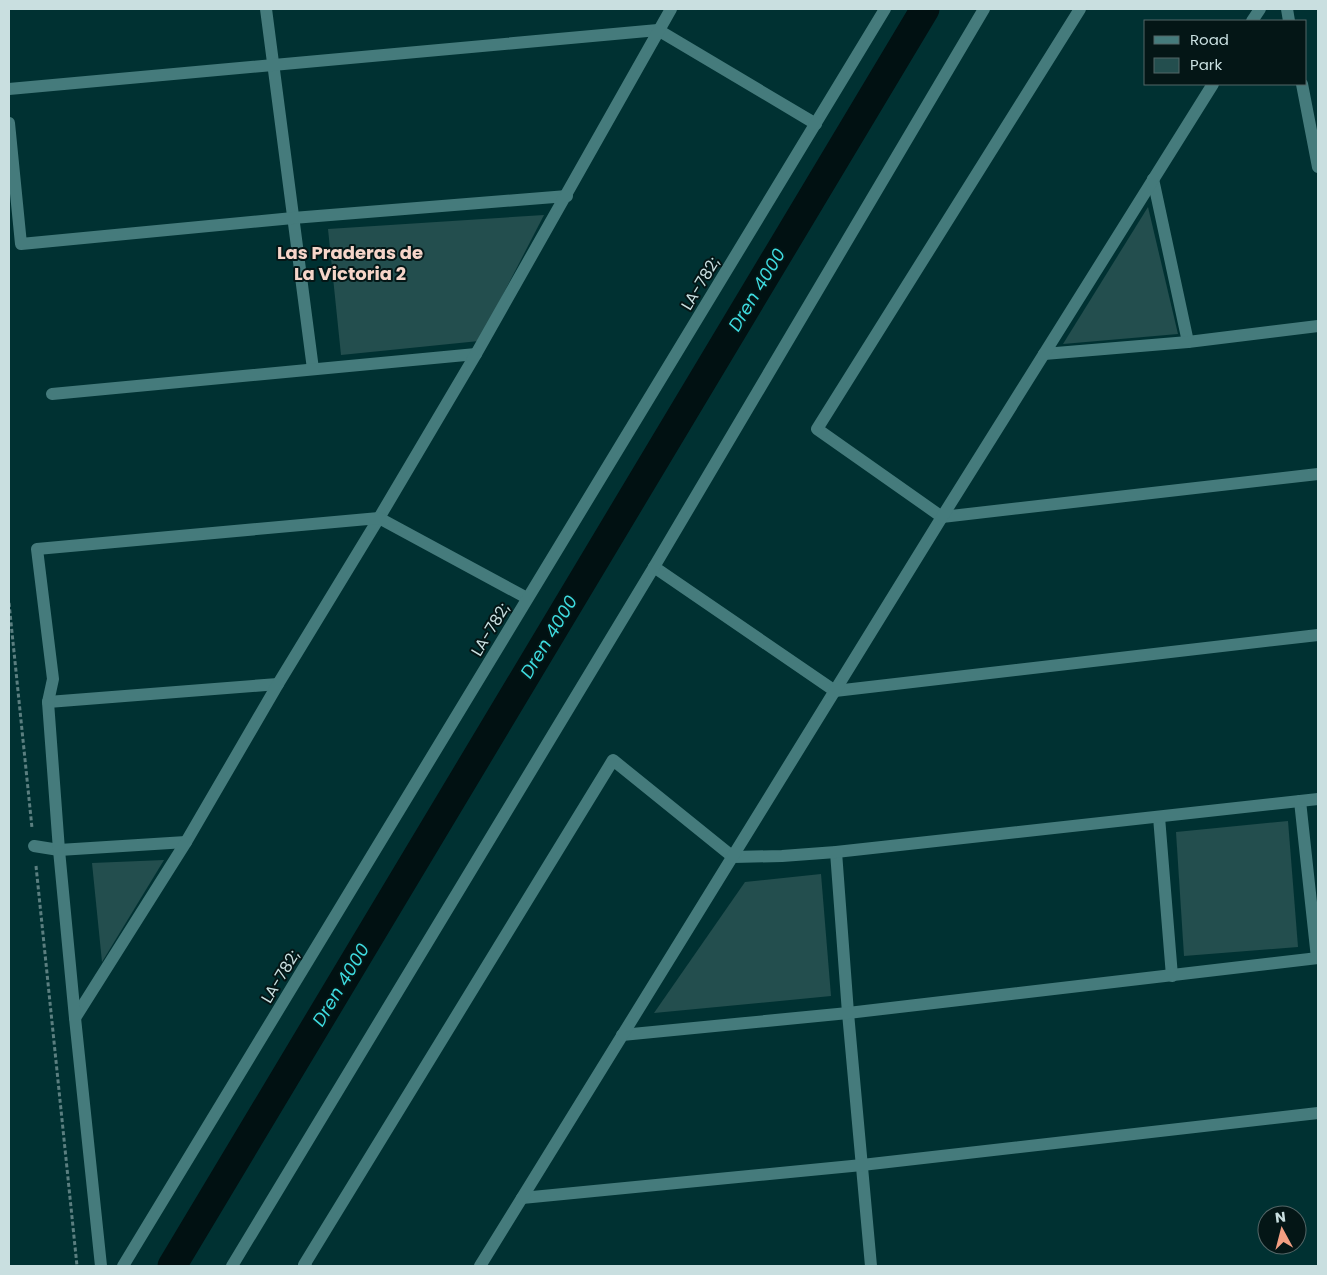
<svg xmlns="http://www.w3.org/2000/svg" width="1327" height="1275" font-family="Poppins,sans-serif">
<rect width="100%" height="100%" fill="#003132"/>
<g fill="#234e4e">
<path d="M1148,207L1178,334L1063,344Z"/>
<path d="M544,215L479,341L341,355L328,229Z"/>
<path d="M1288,821L1298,947L1184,956L1176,832Z"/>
<path d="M164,860L102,962L92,863Z"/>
<path d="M821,874L831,996L654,1013L745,882Z"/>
</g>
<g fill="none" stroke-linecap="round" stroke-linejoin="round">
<path stroke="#011112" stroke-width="29" d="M172,1266L925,9"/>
<g stroke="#5b7f80" stroke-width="3" stroke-dasharray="4 2.5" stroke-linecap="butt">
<path d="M9,603L32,828"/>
<path d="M36,866L77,1266"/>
</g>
<g stroke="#457b7c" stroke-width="12">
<path d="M266,9L313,369"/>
<path d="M1080,9L817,429L942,517L1318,474"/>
<path d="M1287,9L1289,21"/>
<path d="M1252,21L1260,9"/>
<path d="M1302,84L1318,167"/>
<path d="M9,89L658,30L816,124"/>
<path d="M9,123L21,244L293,218L567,196"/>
<path d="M1153,179L1188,342"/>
<path d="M1044,354L1188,342L1318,326"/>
<path d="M52,394L476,354"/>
<path d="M654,567L835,691L1318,635"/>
<path d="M48,702L278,684"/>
<path d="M1300,801L1317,958"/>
<path d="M1159,817L1172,976"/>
<path d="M34,846L59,850L186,842"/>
<path d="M836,852L848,1013L871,1266"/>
<path d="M75,1018L186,842L278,684L379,518L476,354L671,9"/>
<path d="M622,1035L848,1013L1318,958"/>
<path d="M522,1198L862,1165L1318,1113"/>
<path d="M101,1266L75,1018L59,850L48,702L53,679L37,549L379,518L527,598"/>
<path d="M123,1266L885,9"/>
<path d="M232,1266L654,567L984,9"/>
<path d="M306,1266L304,1265L613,760L733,857L782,856L836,852L1318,799"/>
<path d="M480,1266L942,517L1213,84"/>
</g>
</g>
<g text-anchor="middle" stroke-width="4" stroke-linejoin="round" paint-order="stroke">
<g font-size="16" fill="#c9dfe0" stroke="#041616">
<text transform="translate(700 283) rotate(-59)" y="6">LA-782;</text>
<text transform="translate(490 629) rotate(-59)" y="6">LA-782;</text>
<text transform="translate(280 976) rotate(-59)" y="6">LA-782;</text>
</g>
<g font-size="18" font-weight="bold" fill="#f6d5c9" stroke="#041616">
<text x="350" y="259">Las Praderas de<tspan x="350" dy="21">La Victoria 2</tspan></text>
</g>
<g font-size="18" font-style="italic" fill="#3edbdf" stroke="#041616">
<text transform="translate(757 290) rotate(-59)" y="6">Dren 4000</text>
<text transform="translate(549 637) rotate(-59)" y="6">Dren 4000</text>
<text transform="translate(341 985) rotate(-59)" y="6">Dren 4000</text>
</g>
</g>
<rect width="1327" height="1275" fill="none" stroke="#c9dfe0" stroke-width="20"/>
<rect x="1144" y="20" width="162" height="65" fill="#041616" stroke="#536667"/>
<rect x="1154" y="36" width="25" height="8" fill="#457b7c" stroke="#536667"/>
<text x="1190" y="45" font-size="15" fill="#c9dfe0">Road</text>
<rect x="1154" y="58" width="25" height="15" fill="#234e4e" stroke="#536667"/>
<text x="1190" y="70" font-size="15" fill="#c9dfe0">Park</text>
<g transform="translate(1282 1230) rotate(353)"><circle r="24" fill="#041616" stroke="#536667"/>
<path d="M0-4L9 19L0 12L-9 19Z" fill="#f39f82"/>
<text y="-8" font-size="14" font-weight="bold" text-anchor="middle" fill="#c9dfe0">N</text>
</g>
</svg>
